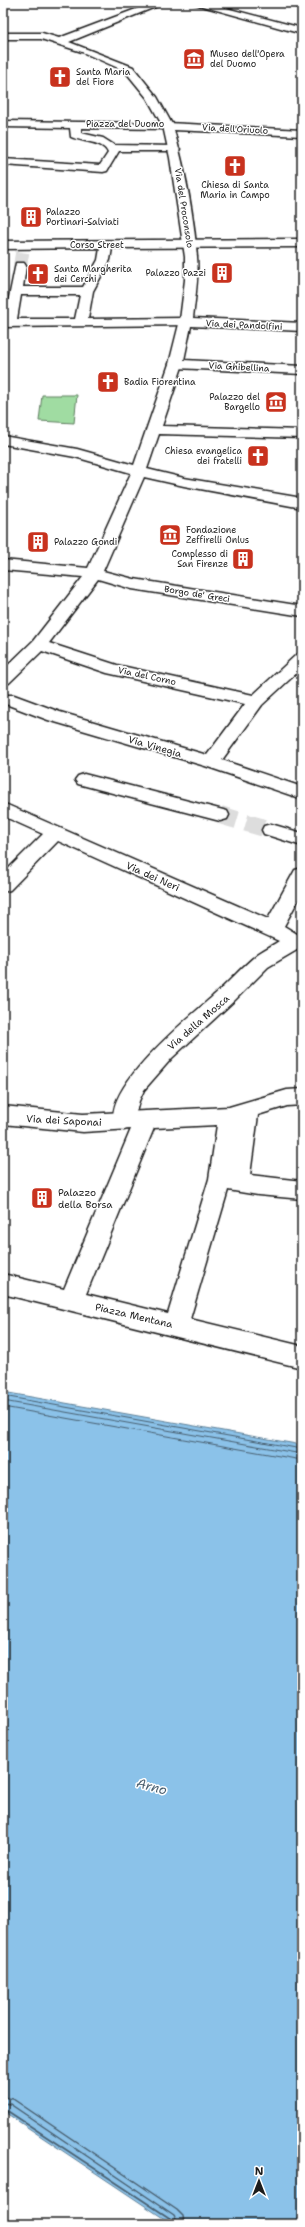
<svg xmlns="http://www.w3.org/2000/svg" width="305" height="2227" font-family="'Shantell Sans',sans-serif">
<rect width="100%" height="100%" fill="#fff"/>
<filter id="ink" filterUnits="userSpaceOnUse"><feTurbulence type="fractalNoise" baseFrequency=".025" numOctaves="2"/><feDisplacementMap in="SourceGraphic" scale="8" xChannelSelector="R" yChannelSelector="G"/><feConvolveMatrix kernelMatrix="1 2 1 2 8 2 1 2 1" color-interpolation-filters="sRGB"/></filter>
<g filter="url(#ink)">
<path fill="#a0dca2" stroke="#5e7c5f" d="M42,395H77L74,423L39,421Z"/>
<path fill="#8bc2e9" stroke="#5f8097" d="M3,1392L302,1445V2224H172L3,2111Z"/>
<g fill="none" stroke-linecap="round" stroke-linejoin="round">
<g stroke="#485e6e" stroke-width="1">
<path d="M3,1396L302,1449"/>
<path d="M3,1401L302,1454"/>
<path d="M3,1407L302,1460"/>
</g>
<g stroke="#485e6e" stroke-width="1.5">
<path d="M3,2097L13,2099L177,2210L183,2216L184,2224"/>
<path d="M3,2103L10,2104L174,2215L178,2224"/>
<path d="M3,2108L171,2219L173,2224"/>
</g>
<path stroke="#ddd" stroke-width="14" stroke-dasharray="14 7" stroke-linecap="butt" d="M20,266L23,248"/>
<path stroke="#ddd" stroke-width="18" stroke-dasharray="18 9" stroke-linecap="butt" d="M220,815L271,830"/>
<g stroke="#1c1c1c" stroke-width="3">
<g id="pedestrian">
<path d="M152,3H165L69,42L133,67L157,97L173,126L168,129L81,128V133L103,138L114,145L174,146L180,149L178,151H119L107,171L103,172L3,165V159L100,165L108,153C104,141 82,142 71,137L70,128L3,127V121L161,123L147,98L125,71L82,52L41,39H3V33H42L59,38Z"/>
<path d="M302,239V247L112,248L110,260L93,291L88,319L185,318L191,322L190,325L3,327L16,263H24L26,266L23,287H83L98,260L100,248L3,249V241ZM21,295H80L75,319H17Z"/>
<path d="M176,360L183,364L162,426L302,430V438L159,434L147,469L184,478L302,498V508L184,486L144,477L103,571L134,579L302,606V616L132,589L98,579L49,643L117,665L253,695L296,655L302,654V668L262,705L222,760L302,787V799L205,766L48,720L3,703V695H14L60,712L207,755L245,704L107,673L42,651L9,683L3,684V670L33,641L83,577L3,570V560L88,568L131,473L75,457L3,444V436L77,449L134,465L169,364Z"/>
<path d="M84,774L227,811L229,815L227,819L220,821L78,784L75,780L78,776Z"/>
<path d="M3,803L268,919L295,870L302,868V893L284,926L297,934L302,933V947L268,967L235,1000L172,1058L144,1090L139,1101L132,1127L124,1130L116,1127C97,1091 189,1018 213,996C227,984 239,970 253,958C260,951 270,947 279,941L58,841L10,890L3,892V874L43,834L3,816Z"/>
<path d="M271,824L302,833V846L264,834L262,830L264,826Z"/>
</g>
</g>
<g stroke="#1c1c1c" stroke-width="3">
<g id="minor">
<path d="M191,3H207L302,28V34Z"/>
<path d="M168,123L302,130V136L174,130C185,170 194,216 197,257C199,277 195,298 193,318L302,323V331L191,326L184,360L302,366V374L176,368L169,364L180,320L185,280V257L170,158L163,126Z"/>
<path d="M302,1089V1105L287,1106L258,1115L250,1175L302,1181V1199L258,1195L228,1190L190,1319L302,1346V1368L3,1294V1274L64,1289L131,1129L83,1132L3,1124V1106L83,1114L229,1107L287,1090ZM217,1125L209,1179L168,1314L86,1294L154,1128Z"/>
</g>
</g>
<use href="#pedestrian" fill="#fff" fill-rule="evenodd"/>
<use href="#minor" fill="#fff" fill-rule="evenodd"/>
</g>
</g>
<defs>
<g id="museum-square" transform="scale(1.15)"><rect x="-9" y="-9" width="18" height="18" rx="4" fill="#c8321e" stroke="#fff"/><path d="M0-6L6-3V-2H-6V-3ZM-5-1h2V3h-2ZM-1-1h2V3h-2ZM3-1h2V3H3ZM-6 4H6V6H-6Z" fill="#fff"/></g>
<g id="church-square" transform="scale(1.15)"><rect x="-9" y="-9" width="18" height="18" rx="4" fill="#c8321e" stroke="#fff"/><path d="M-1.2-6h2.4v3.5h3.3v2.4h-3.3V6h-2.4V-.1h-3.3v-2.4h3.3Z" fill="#fff"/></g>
<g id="building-square" transform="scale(1.15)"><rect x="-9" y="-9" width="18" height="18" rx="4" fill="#c8321e" stroke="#fff"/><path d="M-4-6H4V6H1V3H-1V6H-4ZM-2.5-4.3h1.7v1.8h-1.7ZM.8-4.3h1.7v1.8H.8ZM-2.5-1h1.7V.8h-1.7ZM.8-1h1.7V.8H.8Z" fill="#fff"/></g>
</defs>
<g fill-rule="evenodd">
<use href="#museum-square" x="194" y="59"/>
<use href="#church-square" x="60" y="77"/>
<use href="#church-square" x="235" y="166"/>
<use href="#building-square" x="31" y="217"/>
<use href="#building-square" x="222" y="273"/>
<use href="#church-square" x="38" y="274"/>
<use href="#church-square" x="108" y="382"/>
<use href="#museum-square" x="276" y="402"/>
<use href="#church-square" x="258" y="456"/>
<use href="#museum-square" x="170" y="535"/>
<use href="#building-square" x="38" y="542"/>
<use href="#building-square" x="243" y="559"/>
<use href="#building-square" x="42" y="1198"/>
</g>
<g text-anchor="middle" stroke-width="3" stroke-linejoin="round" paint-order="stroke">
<g font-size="9" fill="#1c1c1c" stroke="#fff" text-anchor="start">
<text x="210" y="57">Museo dell'Opera<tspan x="210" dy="10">del Duomo</tspan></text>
<text x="76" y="75">Santa Maria<tspan x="76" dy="10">del Fiore</tspan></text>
<text x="235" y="188" text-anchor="middle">Chiesa di Santa<tspan x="235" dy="10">Maria in Campo</tspan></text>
<text x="46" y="215">Palazzo<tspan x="46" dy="10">Portinari-Salviati</tspan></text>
<text x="54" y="272">Santa Margherita<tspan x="54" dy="10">dei Cerchi</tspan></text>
<text x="206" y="276" text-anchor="end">Palazzo Pazzi</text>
<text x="124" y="385">Badia Fiorentina</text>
<text x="260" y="400" text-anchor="end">Palazzo del<tspan x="260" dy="10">Bargello</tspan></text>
<text x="242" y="454" text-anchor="end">Chiesa evangelica<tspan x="242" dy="10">dei fratelli</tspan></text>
<text x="186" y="533">Fondazione<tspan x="186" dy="10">Zeffirelli Onlus</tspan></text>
<text x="54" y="545">Palazzo Gondi</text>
<text x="228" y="557" text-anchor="end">Complesso di<tspan x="228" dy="10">San Firenze</tspan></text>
</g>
<g font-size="9" fill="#1c1c1c" stroke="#fff">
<text x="125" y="127">Piazza del Duomo</text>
<text transform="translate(235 129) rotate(3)" y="3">Via dell'Oriuolo</text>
<text transform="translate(184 208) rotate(81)" y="3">Via del Proconsolo</text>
<text x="97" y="248">Corso Street</text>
<text transform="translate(244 325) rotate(3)" y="3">Via dei Pandolfini</text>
<text transform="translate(239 367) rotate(3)" y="3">Via Ghibellina</text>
<text transform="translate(197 594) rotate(9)" y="3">Borgo de' Greci</text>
<text transform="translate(147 676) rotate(12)" y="3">Via del Corno</text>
</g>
<g font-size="10" fill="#1c1c1c" stroke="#fff">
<text transform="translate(155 746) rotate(16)" y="4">Via Vinegia</text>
<text transform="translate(153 876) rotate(24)" y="4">Via dei Neri</text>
<text transform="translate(198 1022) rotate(-41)" y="4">Via della Mosca</text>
<text transform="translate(64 1120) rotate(3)" y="4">Via dei Saponai</text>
<text transform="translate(134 1315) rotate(13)" y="4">Piazza Mentana</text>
</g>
<g font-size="10" fill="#1c1c1c" stroke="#fff" text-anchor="start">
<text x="58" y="1196">Palazzo<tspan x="58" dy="12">della Borsa</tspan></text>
</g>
<g font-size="13" font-style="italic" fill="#485e6e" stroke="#fff">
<text transform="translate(152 1786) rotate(15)" y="5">Arno</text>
</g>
</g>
<rect width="305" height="2227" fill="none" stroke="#fff" stroke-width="16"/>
<rect x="8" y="8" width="289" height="2211" fill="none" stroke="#1c1c1c" stroke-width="1.5" filter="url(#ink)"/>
<g transform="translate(259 2181)" stroke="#ffffff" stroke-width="3" paint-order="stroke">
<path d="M0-3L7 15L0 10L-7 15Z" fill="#1c1c1c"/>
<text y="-6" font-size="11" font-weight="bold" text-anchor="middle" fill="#1c1c1c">N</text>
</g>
</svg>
